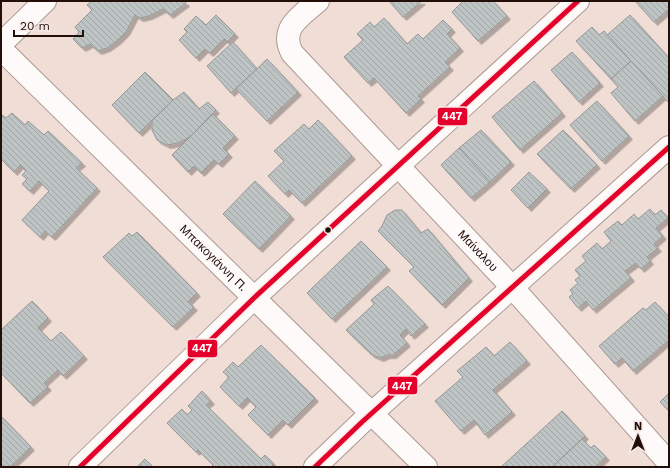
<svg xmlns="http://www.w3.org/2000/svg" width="670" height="468" font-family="'Work Sans',sans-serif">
<defs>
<pattern id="building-back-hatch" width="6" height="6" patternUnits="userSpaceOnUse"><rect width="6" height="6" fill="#bec3c3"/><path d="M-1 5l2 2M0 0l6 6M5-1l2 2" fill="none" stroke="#a3a6a6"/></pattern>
<filter id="shadow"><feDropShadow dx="3.5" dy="3.5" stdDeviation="0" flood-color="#0004"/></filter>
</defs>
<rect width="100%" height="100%" fill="#f0ddd6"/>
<g fill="url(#building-back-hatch)" stroke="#949898" filter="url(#shadow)">
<path d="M92,1H184L186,3L170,15L163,9L149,16L140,18L135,15L126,32L118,40L107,48L98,51L90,44L82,48L73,39L79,32L75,27L92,10L87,5Z"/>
<path d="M389,1H422L403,17Z"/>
<path d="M463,1H493L507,16L478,41L452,12Z"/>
<path d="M635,1H669V9L654,22Z"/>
<path d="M216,15L235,34L227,42L224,39L210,53L205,49L196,58L179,40L187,32L184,29L196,16L206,25Z"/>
<path d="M630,15L669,58V103L607,35Z"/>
<path d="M384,18L407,44L418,34L423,39L443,20L452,29L447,34L460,48L445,62L450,67L418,96L421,99L406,113L374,78L368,83L344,57L363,40L357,34L370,22L374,27Z"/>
<path d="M592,27L599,35L604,31L631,61L611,79L576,41Z"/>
<path d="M233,42L257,69L231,93L207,66Z"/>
<path d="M572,52L600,83L579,102L551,70Z"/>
<path d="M267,59L298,92L267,121L236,89Z"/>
<path d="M631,61L663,96L635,121L611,93L618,87L611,79Z"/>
<path d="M145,72L173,100L139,133L112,105Z"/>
<path d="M534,81L562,113L520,150L492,117Z"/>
<path d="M184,92L199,109L208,102L216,110L191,136L178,143L167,145L157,140L152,130V121L173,100Z"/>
<path d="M597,101L629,136L602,161L570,125Z"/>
<path d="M12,113L25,125L28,121L44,135L48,131L82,163L76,168L97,188L52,237L45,231L40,237L22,220L49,191L39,181L30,191L22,184L27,179L22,175L26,171L20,165L14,172L1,159V114L6,118Z"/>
<path d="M213,114L235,136L223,148L229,154L219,164L214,160L201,173L194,166L188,172L172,155Z"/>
<path d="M318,120L352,156L302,203L289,190L285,194L268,176L284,161L274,151L304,124L309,129Z"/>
<path d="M481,130L511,162L490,182L459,148Z"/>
<path d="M563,130L597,165L571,189L537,154Z"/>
<path d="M459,148L490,182L471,198L441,165Z"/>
<path d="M529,172L547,189L528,208L511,190Z"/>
<path d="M255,181L291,216L259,249L223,214Z"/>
<path d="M650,209L655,215L661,210L668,218L656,228L663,236L654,244L658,248L647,257L650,261L641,269L636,263L625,271L631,278L593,310L586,301L578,308L569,297L573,294L570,290L578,283L575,280L580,276L575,270L586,261L582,256L597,243L602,249L611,241L604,232L618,221L622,225L634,214L638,219Z"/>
<path d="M395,210H402L421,233L428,229L469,278L442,305L409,271L414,267L378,231L382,226L387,215Z"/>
<path d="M137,232L197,293L188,302L194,307L173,327L103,257L129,233L132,236Z"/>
<path d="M361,241L387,267L332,319L307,293Z"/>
<path d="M388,286L425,324L411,336L406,329L400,335L407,343L393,355H387L380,358L371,354L346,330L374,304L371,300Z"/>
<path d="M32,301L48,318L38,328L51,341L61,332L84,356L63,376L58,370L44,383L48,387L30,403L1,373V330Z"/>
<path d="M655,302L669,317V340L633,371L622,358L615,364L599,346L643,308L646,310Z"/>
<path d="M510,342L527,361L493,390L512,412L485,435L474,420L461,431L435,401L463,377L457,371L486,347L494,356Z"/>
<path d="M261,345L315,398L288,425L283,420L268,435L248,415L256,407L247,398L239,406L220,387L229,377L223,372L233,362L238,367Z"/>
<path d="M202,391L211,401L206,405L261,459L265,455L274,464L271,467H211L213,465L198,450L196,452L167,423L182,409L187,415L192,410L188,406Z"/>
<path d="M669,393V411L660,402Z"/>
<path d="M562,411L585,436L552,467H501Z"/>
<path d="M1,416L31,447L10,467H1Z"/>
<path d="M582,439L591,448L594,445L606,457L595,467H552Z"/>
<path d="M145,459L153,467H137Z"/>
</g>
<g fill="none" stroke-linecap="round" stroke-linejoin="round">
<g stroke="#ab9992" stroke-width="24">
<g id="minor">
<path id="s1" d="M318,1C301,16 279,28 292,53L512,287L669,463"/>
<path d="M1,44L45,1"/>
<path id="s2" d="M1,49L426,467"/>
<path d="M80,467L254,298L578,1"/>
<path d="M315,467L362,422L669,147"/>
</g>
</g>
<use href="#minor" stroke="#fdfaf9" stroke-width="22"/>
<g stroke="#f6eae6" stroke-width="8">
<g id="bus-1">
<path d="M80,467L254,298L578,1"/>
<path d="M315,467L362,422L669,147"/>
</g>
</g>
<use href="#bus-1" stroke="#e4002b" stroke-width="5"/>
</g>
<circle fill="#230f09" stroke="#f6eae6" stroke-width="1.5" cx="328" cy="230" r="3.5"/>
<g text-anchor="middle" stroke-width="3.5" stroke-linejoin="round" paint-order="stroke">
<g font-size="12" fill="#230f09" stroke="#f6eae6">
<text dy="4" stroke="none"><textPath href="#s1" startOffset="336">Μαίναλου</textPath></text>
<text dy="4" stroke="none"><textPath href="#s2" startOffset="298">Μπακογιάννη Π.</textPath></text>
</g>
</g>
<g stroke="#f6eae6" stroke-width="1.5">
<rect x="437" y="107" width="31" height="19" rx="4" fill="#e4002b"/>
<rect x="187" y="339" width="31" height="19" rx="4" fill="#e4002b"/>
<rect x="387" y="376" width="31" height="19" rx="4" fill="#e4002b"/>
</g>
<g font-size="11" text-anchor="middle" font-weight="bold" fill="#fff">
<text x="452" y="120">447</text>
<text x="202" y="352">447</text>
<text x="402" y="390">447</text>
</g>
<rect width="670" height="468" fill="none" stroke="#230f09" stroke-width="4"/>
<g transform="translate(638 436)" stroke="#f6eae6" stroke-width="3" paint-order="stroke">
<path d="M0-3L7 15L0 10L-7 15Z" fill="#230f09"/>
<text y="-6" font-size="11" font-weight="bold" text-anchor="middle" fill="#230f09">N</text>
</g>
<path d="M14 30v6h69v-6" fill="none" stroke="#230f09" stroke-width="2"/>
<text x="20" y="30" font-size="12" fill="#230f09" stroke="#f6eae6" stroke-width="3" paint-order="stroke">20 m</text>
</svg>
